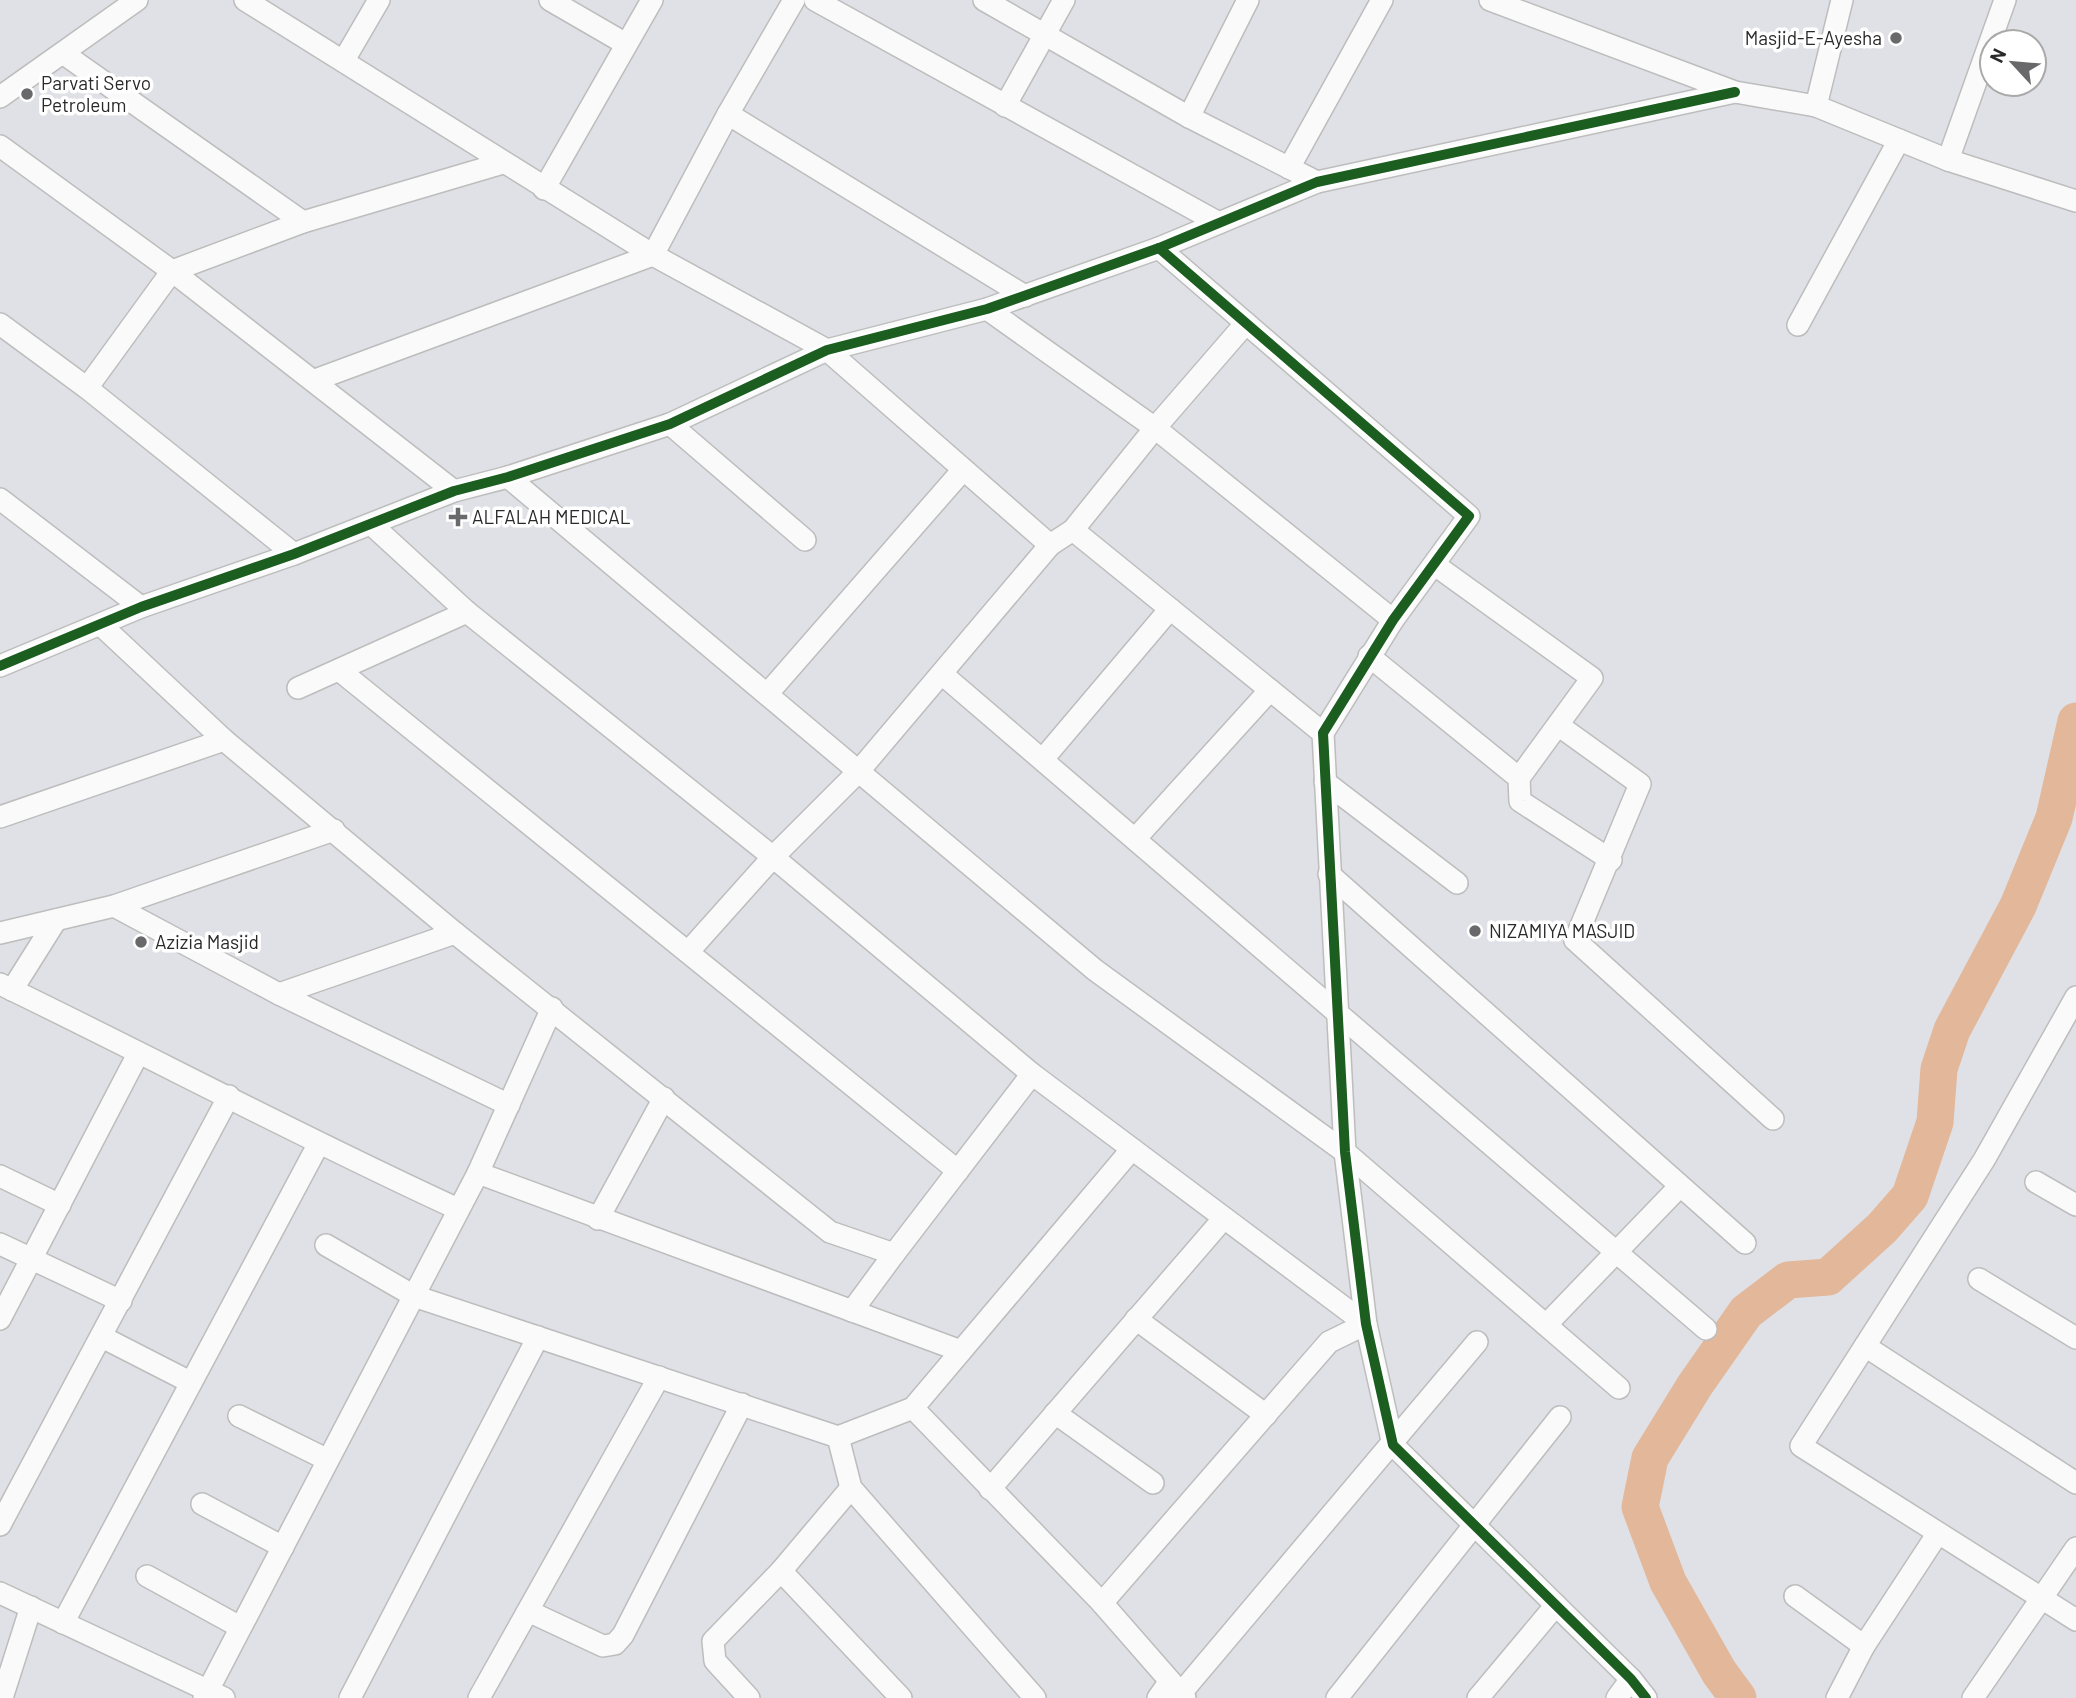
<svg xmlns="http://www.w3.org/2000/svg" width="2076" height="1698" font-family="Barlow,sans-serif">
<rect width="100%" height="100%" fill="#e0e1e6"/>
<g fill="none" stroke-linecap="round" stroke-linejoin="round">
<path stroke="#e2b79a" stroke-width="37" d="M1738,1698L1719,1672L1668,1582L1640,1507L1650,1458L1695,1385L1746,1312L1788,1280L1828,1277L1882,1228L1910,1196L1935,1122L1939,1069L1952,1030L2018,906L2054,818L2076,721"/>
<g stroke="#bdbdbd" stroke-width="24">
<g id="minor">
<path d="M245,0L653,255L827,350L1050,545"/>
<path d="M550,0L626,44"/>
<path d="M815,0L1219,223"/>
<path d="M984,0L1189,117L1317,182"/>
<path d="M1490,0L1735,92L1816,106L1948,160L2076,201"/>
<path d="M64,54L303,222"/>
<path d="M344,60L379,0"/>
<path d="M0,97L137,0"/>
<path d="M1005,106L1064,0"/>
<path d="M1816,106L1842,0"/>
<path d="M728,114L1025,296"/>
<path d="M1189,117L1248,0"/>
<path d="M0,146L172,271L454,491"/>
<path d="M1948,160L2005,0"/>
<path d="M1289,168L1382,0"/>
<path d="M544,189L652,0"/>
<path d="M1159,248L1469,516L1393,620L1323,733L1345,1152L1366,1324L1393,1445L1631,1679L1646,1698"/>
<path d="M987,309L1155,428L1393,620"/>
<path d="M0,324L87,388L294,554"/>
<path d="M1798,325L1899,140"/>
<path d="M315,380L653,255L728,114L794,0"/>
<path d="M87,388L172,271L303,222L503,163"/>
<path d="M670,424L805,540"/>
<path d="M508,477L1095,970L1345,1152L1619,1388"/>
<path d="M0,499L141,607"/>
<path d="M372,525L467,612L773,857L1032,1074L1366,1324L1329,1342L1102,1603"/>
<path d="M1073,530L1323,733"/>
<path d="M1435,565L1592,678L1519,778"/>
<path d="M101,625L224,740L455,933L830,1232L894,1254L1032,1074"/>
<path d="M1369,656L1519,778L1520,801L1611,860"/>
<path d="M0,666L141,607L294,554L454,491L508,477L670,424L827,350L987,309L1159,248L1317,182L1735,92"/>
<path d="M339,670L958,1171"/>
<path d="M942,674L1706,1329"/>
<path d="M298,688L467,612"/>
<path d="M768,693L962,471"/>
<path d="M1558,725L1640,784L1575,940L1773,1119"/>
<path d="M1043,759L1170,609"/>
<path d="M1325,782L1457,883"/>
<path d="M0,817L224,740"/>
<path d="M1135,839L1270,690"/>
<path d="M1329,874L1745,1243"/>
<path d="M114,906L279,994L509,1105"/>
<path d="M0,933L114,906L334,830"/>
<path d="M688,952L773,857L858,772L1050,545L1073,530L1155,428L1246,323"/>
<path d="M0,984C153,1058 303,1138 458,1209"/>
<path d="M12,990L56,920"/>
<path d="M279,994L455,933"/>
<path d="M2076,997L1984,1160L1801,1446L2076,1620"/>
<path d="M478,1173L961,1351"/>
<path d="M0,1176L60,1205"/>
<path d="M2036,1182L2076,1205"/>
<path d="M598,1219L664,1098"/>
<path d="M0,1244L121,1301"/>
<path d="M326,1245L414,1296L838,1437L851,1488L1035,1698"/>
<path d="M1979,1279L2076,1338"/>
<path d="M852,1311L894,1254"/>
<path d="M0,1319L138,1054"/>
<path d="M1136,1319L1266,1415"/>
<path d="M1546,1325L1680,1186"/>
<path d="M102,1337L190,1382"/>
<path d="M1865,1346L2076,1483"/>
<path d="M913,1408L1102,1603L1185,1698"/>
<path d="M1055,1413L1153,1483"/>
<path d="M239,1416L328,1460"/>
<path d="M838,1437L913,1408L1132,1149"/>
<path d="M851,1488L781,1571L901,1698"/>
<path d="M990,1489L1224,1218"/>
<path d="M202,1504L283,1547"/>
<path d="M0,1525L229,1096"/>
<path d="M147,1576L240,1627"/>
<path d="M0,1593L224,1698"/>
<path d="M1795,1596L1864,1646"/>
<path d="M528,1611L603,1646L615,1644L623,1635L742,1404"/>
<path d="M63,1623L318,1145"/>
<path d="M1181,1693L1477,1342"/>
<path d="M2,1698L31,1607"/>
<path d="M204,1698L478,1173L552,1008"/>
<path d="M350,1698L538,1337"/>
<path d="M479,1698L659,1377"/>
<path d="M749,1698L715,1661L713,1641L781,1571"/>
<path d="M1158,1698L1170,1681"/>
<path d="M1337,1698L1560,1417"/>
<path d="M1478,1698L1556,1605"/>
<path d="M1617,1698L1631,1679"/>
<path d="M1837,1698L1864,1646L1938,1533"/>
<path d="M1973,1698L2076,1548"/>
</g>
</g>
<use href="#minor" stroke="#fafafb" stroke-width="21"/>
<g stroke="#fff" stroke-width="15">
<g id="cycleway">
<path d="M1159,248L1469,516L1393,620L1323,733L1345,1152L1366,1324L1393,1445L1631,1679L1646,1698"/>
<path d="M0,666L141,607L294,554L454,491L508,477L670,424L827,350L987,309L1159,248L1317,182L1735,92"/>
</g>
</g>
<use href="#cycleway" stroke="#1b5e20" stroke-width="10"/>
</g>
<g fill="#69696b" stroke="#fff" stroke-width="2.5">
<circle cx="1896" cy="38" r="7"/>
<circle cx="27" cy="94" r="7"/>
<path d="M454.5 506.5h7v7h7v7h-7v7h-7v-7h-7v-7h7z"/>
<circle cx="1475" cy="931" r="7"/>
<circle cx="141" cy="942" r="7"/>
</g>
<g text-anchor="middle" stroke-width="7" stroke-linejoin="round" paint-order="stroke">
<g font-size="19" fill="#292929" stroke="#fff" text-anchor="start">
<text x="1882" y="45" text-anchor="end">Masjid-E-Ayesha</text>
<text x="41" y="90">Parvati Servo<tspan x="41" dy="22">Petroleum</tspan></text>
<text x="472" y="524">ALFALAH MEDICAL</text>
<text x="1489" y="938">NIZAMIYA MASJID</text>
<text x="155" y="949">Azizia Masjid</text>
</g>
</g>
<g transform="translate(2013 63) rotate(296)"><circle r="33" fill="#ffffff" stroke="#a9a9a9" stroke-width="2"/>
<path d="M0-5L12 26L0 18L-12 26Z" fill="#69696b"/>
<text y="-10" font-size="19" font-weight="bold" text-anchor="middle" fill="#292929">N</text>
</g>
</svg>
